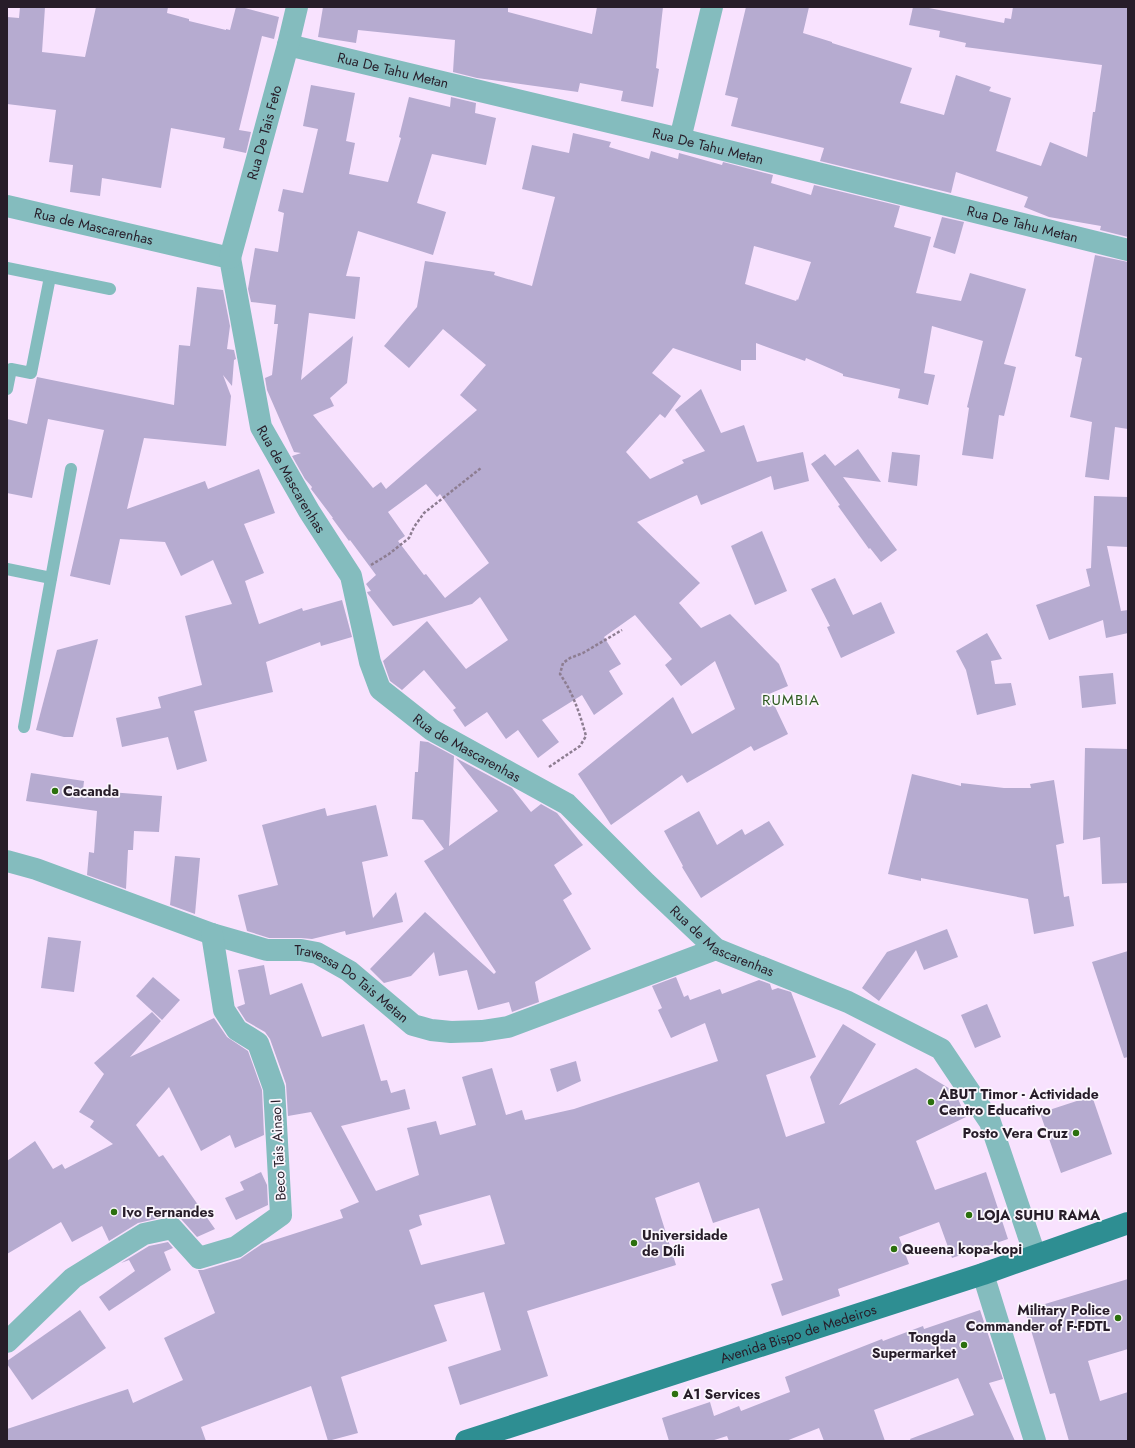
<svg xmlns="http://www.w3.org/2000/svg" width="1135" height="1448" font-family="Jost,sans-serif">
<rect width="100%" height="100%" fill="#f8e2fe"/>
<g fill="#b6abd0" fill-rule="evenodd">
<path d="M20,7H45L42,52L85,57L96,7H168L167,13L189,19V21L226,30V29L230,30L236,7H241L279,17L274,39L262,36L239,130L251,132L246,153L223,148L225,138L171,128L161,188L102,178L100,196L70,192L73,165L49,162L56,110L7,104V17L19,18Z"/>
<path d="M323,7H491L508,8V12L592,34L597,7H663L656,68L659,69L653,107L621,101L623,91L580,83L578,92L477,78L453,72L455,40L358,30L356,43L318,37Z"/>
<path d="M746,7H809L803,33L832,42V43L912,68L900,103L944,115L956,75L991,87L989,91L1011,98L996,151L1041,166L1050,142L1087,157L1093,112H1095L1102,65L965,47L966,43L939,37L940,31L909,25L913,7H924L1004,23L1005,18L1011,19L1013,7H1128V237L1100,230L1101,226L1049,217L1024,207L1028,197L956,172L951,193L820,161L824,148L731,126L738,98L725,95Z"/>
<path d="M311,85L355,93L346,141L355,143L349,174L388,182L401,138L399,137L409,97L450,107L451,97L476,103L475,113L496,118L486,165L432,154L417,203L446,212L433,255L358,231L346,276L360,277L355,319L309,313L301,380L353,336L347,383L330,398L334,406L313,415L373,488L381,482L386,489L477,410L460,395L486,365L443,329L409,368L384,346L417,307L425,261L495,272L494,275L532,286L555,197L522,189L532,145L569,153L573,133L611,142L609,147L649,159L651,151L678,159L679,153L722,165L723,162L773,175L771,183L811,195L814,185L900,206L894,227L931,237L916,293L961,301L970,273L1026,289L1004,364L1016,367L1004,416L999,415L993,459L962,455L969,408L967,407L983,341L932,326L924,373L935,375L928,405L898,398L900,389L843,376V374L806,358L805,361L756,343V360H741V371L673,348L652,373L681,396L665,418L660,414L626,452L650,479L684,463L682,460L705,451L675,410L701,389L721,433L744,425L757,462L803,452L809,481L774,490L771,476L701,505L697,495L637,522L700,583L679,603L701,628L730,614L779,664L788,686L769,694L788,734L754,751L751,746L687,783L682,775L611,825L578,774L673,697L692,734L735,709L715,661L681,686L665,665L672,659L635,615L604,637L621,664L609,671L623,694L594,715L582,695L542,720L559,742L538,758L518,730L506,739L487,712L465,727L453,710L456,708L424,670L402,690L390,681L383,661L427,621L466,669L508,640L480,597L472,604L393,626L368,594L367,592L371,591L366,584L376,575L350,540L349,541L332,518H333L311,489L312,487L305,479L292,456L301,453L294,452L267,390L265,378L272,375L278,324H274L276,305L251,302L248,289L255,248L278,252L284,213L278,211L283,189L303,193L318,129L303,126ZM754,246L811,262L798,300L797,299L796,301L745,284ZM426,484L437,497L440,494L489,563L445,598L426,574L424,575L398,541L405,536L388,512Z"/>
<path d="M942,217L964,222L955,254L933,247Z"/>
<path d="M1095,255L1128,262V429L1115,427L1109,480L1085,477L1092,422L1070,417L1082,358L1075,356Z"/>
<path d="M197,287L223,290L230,326L227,349L234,350L236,359L234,360L232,386L223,375L231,396L226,446L144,438L127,509L205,481L208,489L259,469L275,513L244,524L264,573L245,581L259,624L302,608L303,611L342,600L352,637L321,646L320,642L266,662L273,692L194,711L207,761L177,770L168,737L122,747L116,718L161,708L158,697L202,685L185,616L232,604L213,560L181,576L165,542L120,539L110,585L70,576L104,430L48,419L32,498L7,493V419L27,424L37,377L174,405L179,345L190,346Z"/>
<path d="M858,449L881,482L843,477L897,550L881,562L870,548L869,549L838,506L840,505L811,464L825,454L835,466Z"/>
<path d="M892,452L920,455L917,486L888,482Z"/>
<path d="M1094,496L1128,497V547L1107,546L1121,611L1128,610V633L1106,638L1103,620L1049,640L1036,605L1090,586L1086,569L1091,568Z"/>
<path d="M762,531L787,591L755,605L731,546Z"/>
<path d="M835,578L853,615L881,602L895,633L841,658L827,627L830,626L811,589Z"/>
<path d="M987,633L1002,659L991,661L995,684L1011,683L1016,705L977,715L966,670L956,651Z"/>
<path d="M98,639L73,737H64L36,730L57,650Z"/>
<path d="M1113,673L1116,704L1082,708L1079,676Z"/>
<path d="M420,741L428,742L454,756L449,846L498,811L456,758L512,788L531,812L541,804L557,813L583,845L554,865L572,894L563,900L591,949L535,982L539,1002L512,1012L509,1002L478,1010L467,970L439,976L434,952L411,976L384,983L370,969L425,912L494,974L496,972L424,861L444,849L423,820L412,819L415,772H418Z"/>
<path d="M1085,748L1128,749L1127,830H1128V883L1102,884L1100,837L1083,840Z"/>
<path d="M31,773L84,781L83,790L162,796L159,832L134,831L133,850H128L126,889L87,875L89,852L94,853L97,811L26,801Z"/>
<path d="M912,774L961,786V783L1004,788H1031L1030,784L1054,780L1064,843L1056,845L1064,897L1069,896L1074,926L1034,934L1028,899L921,878V881L888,874Z"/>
<path d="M376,805L388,856L362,862L373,918L396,892L403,922L346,935L345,931L312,939L301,938H269L247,931L238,895L278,885L262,825L325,808L327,816Z"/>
<path d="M699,811L717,845L742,829L745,835L769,821L784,845L701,898L682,867L683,866L664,831Z"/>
<path d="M175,856L200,858L195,914L170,905Z"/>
<path d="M947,929L958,957L924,970L916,950L879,1001L862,988L887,952Z"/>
<path d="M48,937L81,941L74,992L41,988Z"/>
<path d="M1128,951V1057L1124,1058L1092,962Z"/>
<path d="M264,965L270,995L302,983L322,1037L364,1024L381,1081L387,1080L391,1093L405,1089L410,1109L341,1126L376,1191L419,1175L407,1128L436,1121L440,1135L476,1125L462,1077L492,1068L506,1115L522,1110L525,1120L574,1109L718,1061L705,1023L671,1038L658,1010L662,1008L652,986L676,977L684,997L688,995L690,1000L720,989L722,994L759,980L770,984L772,990L778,988L791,992L816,1057L766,1075L786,1137L825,1123L810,1077L843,1024L876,1044L839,1105L916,1068L955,1092L966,1117L916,1141L935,1190L986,1172L1008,1239L952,1258L939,1222L899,1237L909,1264L838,1289L840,1296L782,1316L771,1284L783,1280L759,1208L713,1223L699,1182L655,1198L676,1265L527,1311L548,1376L460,1405L448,1367L501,1350L484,1292L434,1305L447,1341L341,1377L358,1433L328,1441L311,1386L201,1427L206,1441H7V1429L128,1389L133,1403L183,1380L164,1338L215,1313L198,1270H203L240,1259L262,1244L343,1218L340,1210L359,1202L311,1112L288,1116L286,1084L270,1039L265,1032L246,1021L237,1007L245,1004L238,970ZM490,1195L505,1244L421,1265L409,1230L422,1225L419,1215Z"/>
<path d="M153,977L180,1000L162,1020L136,996Z"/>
<path d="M987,1004L1001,1037L975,1048L961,1015Z"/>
<path d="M152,1012L161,1021L130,1057L214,1018L227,1037L248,1051L262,1090L264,1135L235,1148L230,1135L201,1151L169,1087L136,1125L159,1157L163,1155L215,1229L197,1237L181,1219L175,1216H169L138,1223L109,1241L102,1226L72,1242L61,1222L7,1254V1161L35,1141L53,1169L62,1164L65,1169L113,1144L90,1127L94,1121L79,1112L104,1074L94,1063Z"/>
<path d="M576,1061L581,1081L557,1092L550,1069Z"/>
<path d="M1092,1096L1112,1154L1061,1173L1040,1113Z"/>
<path d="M261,1172L267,1185L268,1205L236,1220L225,1198L244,1190L240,1182Z"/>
<path d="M168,1242L173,1248L164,1252L171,1270L109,1311L99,1297L135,1271L129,1260L121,1263L149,1246Z"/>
<path d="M1128,1279V1349L1088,1361L1100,1401L1128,1392V1441H1069L1055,1393L1050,1394L1025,1310Z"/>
<path d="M80,1310L106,1348L32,1400L7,1364V1361Z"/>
<path d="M980,1310L1003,1379L989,1383L1015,1441H911L910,1439L974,1415L958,1378L874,1410L885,1441H824L819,1428L786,1441H729L727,1436L711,1441H669L662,1418L710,1402L714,1416L739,1406L741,1411L790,1392L785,1377L882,1339L883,1341L923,1326L924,1329Z"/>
</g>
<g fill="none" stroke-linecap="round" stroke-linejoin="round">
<g stroke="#8d7d91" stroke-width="2.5" stroke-dasharray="3 2" stroke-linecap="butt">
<path d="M371,565L389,554L409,538L414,527L424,513L481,468"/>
<path d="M549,767L580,746L586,736C580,714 573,693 560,674L563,663L570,658L583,653L622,630"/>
</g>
<g stroke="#84bcbe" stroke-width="12">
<path d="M7,268L110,289"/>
<path d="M7,389L11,369L31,373L50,277"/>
<path d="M7,569L51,578"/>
<path d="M24,727L71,469"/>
</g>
<g stroke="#84bcbe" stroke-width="22">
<path id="s1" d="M288,45L680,139L1128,250"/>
<path d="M680,139L712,7"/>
<path id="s2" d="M7,206L230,258L261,427L309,511L351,576L370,662L380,689L432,730L567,804L646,883L716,949L848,1002L941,1049L990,1122L1035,1255"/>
<path id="s3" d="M230,258L288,45L297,7"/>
<path id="s4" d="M7,861L36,869L212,934L267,950H301L317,953L349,971L413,1025L431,1030L451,1032L482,1031L508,1027L716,949"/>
<path d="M983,1274L1035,1441"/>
<path d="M7,1342L73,1278L144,1234L172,1228L199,1258L236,1247L281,1215L274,1088L258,1043L237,1030L224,1010L212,934"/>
</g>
<path stroke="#2e8e92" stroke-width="22" id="s5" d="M466,1441L983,1274L1128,1223"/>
</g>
<g fill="#2b700d" stroke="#fbf6fd" stroke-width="1.5">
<circle cx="55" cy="791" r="4"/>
<circle cx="931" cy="1102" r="4"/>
<circle cx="1076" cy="1133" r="4"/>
<circle cx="114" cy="1212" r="4"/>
<circle cx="969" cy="1215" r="4"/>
<circle cx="634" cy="1243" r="4"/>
<circle cx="894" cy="1249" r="4"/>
<circle cx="1118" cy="1318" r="4"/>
<circle cx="964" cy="1345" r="4"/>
<circle cx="675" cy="1394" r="4"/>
</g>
<g text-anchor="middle" stroke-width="3.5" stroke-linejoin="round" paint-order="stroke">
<g font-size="14" fill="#271d29" stroke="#fbf6fd">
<text dy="5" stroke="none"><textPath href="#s1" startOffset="108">Rua De Tahu Metan</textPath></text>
<text dy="5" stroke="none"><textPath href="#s3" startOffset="130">Rua De Tais Feto</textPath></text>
<text dy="5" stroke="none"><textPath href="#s1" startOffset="432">Rua De Tahu Metan</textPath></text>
<text dy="5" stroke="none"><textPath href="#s1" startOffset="756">Rua De Tahu Metan</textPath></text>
<text dy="5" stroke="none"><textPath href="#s2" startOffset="89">Rua de Mascarenhas</textPath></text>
<text dy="5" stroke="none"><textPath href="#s2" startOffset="461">Rua de Mascarenhas</textPath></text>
<text dy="5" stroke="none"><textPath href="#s2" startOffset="797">Rua de Mascarenhas</textPath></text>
<text dy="5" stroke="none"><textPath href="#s2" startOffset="1121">Rua de Mascarenhas</textPath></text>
<text dy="5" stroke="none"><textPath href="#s4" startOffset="370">Travessa Do Tais Metan</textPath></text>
<text transform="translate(278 1150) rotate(-93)" y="5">Beco Tais Ainao I</text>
<text dy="5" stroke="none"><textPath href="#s5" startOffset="349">Avenida Bispo de Medeiros</textPath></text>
</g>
<g font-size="14" font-weight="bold" fill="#271d29" stroke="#fbf6fd" text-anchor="start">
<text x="63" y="796">Cacanda</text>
<text x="939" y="1099">ABUT Timor - Actividade<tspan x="939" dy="16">Centro Educativo</tspan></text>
<text x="1068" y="1138" text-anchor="end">Posto Vera Cruz</text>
<text x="122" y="1217">Ivo Fernandes</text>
<text x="977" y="1220">LOJA SUHU RAMA</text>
<text x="642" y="1240">Universidade<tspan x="642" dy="16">de Díli</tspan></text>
<text x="902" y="1254">Queena kopa-kopi</text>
<text x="1110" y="1315" text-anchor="end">Military Police<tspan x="1110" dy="16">Commander of F-FDTL</tspan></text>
<text x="956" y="1342" text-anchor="end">Tongda<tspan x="956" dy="16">Supermarket</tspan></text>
<text x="683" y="1399">A1 Services</text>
</g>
<g font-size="15" letter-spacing="1" fill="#2f5a21" stroke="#fbf6fd">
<text x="791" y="705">RUMBIA</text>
</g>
</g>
<rect width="1135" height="1448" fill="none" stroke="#271d29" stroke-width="16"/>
</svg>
